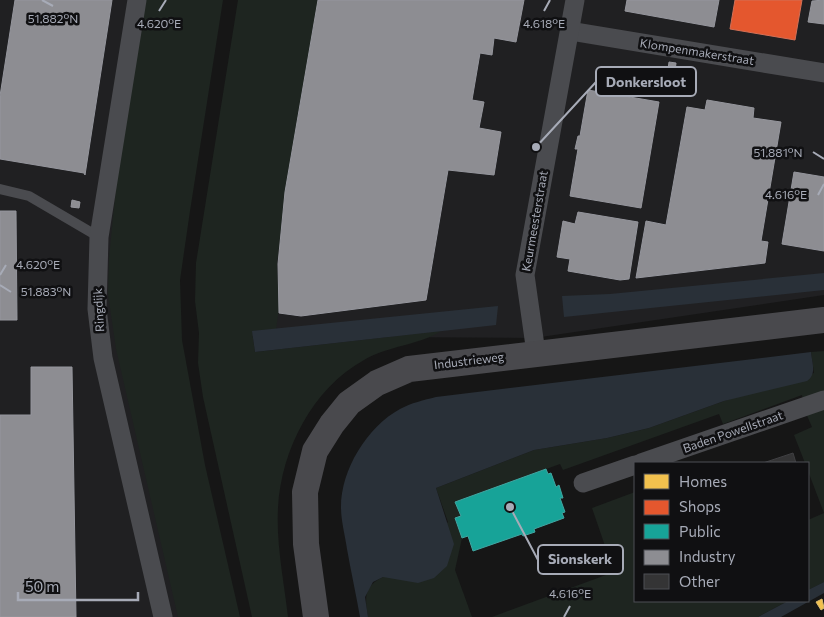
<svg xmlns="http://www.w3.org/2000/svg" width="824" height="617" font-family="Commissioner,sans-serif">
<rect width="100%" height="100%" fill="#161616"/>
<g fill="#202022">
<path d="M0,0H180L133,297L203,617H0Z"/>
<path d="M272,0H824V295L534,338L217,336Z"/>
</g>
<g fill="#1e2520">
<path d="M144,0H223L190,211L180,280L182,340L205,465L240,617H178L116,349L108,294L109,258L120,147Z"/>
<path d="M238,0H318L286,186L277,264L279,309L276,329L252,331L255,352L441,331C417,346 390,345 364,360C313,388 281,450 278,508C276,544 284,581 288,617H252L203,397L198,363L199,333L195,301L196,263Z"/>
<path d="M824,351V582L808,590V520L824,513L808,471V463H805L794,435L812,427L805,411L802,395L723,424L719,414L563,470L560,464L456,502L461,516L455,519L462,538L455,570L472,617H368C365,598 363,587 383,577L448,522L436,488L534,450L607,438L649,428L724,401L814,373L811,352Z"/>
<path d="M635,492V601H788L758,617H492L614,572L592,508Z"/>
</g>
<g fill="#293038">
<path d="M824,273V290L564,317L562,296L610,294Z"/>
<path d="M498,306L496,325L255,352L252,331Z"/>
<path d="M811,352C812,363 817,374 807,381L724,401L649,428L607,438L534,450L436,488L454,544L447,566L434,578L418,583L383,577L373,582L365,597L368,617H360C356,594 351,572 347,549C345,535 341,521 341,507C341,470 367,427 400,409C411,403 424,400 436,397Z"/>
<path d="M824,582V593L781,617H758L788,601H808V590Z"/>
</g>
<path fill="#f2c14e" stroke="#dcba6e" d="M822,599L824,608L821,610L816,602Z"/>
<path fill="#e4572e" stroke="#d27057" d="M735,0H802L795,40L730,29Z"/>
<path fill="#17a398" stroke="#42a5a1" d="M546,469L548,474L551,473L556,487L559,485L563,498H560L565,512L562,513L564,518L534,529L535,532L523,536L522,534L473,551L468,536L462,538L455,518L461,516L455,502Z"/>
<g fill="#8d8d92" stroke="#95969d">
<path d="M15,0H112L85,175L84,173L0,159V96Z"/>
<path d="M318,0H524L516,42L494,38L492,55L480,53L472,100L484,102L479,128L501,132L494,175L448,170L426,300L301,316L279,313L278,264L285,192Z"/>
<path d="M627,0H719L714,27L625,11Z"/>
<path d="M824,0V24L808,22L812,1Z"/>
<path d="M669,62L676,63L675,71L668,69Z"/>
<path d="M588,90L611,94V91L624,93V96L659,102L641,208L570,196L578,149H575L578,136H580Z"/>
<path d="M707,100L754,108L753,118L781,122L761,241L768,242L765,263L636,278L646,221L666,225L687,107L705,110Z"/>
<path d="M794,172L824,177V251L782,244Z"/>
<path d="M72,200L80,202L79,208L71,207Z"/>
<path d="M0,211H16L17,320H0Z"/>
<path d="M578,212L638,222L629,279L620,280L568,271L570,259L557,257L563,221L575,224Z"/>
<path d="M31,367H72L76,617H0V415H31Z"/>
</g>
<path fill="#343435" stroke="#3f3f42" d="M793,453L796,463H763Z"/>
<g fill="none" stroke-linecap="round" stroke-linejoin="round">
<path stroke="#4a4b4f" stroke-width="10" d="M0,189L29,196L99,237"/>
<g stroke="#4a4b4f" stroke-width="19">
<path d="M137,0L99,237L97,309L103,358L163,617"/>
<path d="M570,31L824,73"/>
<path d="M536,353L525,275L575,0"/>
<path d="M641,463L824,400"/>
<path d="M583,483L635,465"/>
</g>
<path stroke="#49494d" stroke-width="26" d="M316,617L306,544L305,492L315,451L332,424L349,403L377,383L409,369L824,320"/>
</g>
<path fill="none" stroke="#a7abb7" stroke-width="2" d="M42,0L53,6M159,11L166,0M544,11L550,0M813,152L824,159M818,195L824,184M0,275L6,265M0,285L11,292M564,617L570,606"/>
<g text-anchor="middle" stroke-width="5" stroke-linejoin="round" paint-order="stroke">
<g font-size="12" fill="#a7abb7" stroke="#101012">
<text transform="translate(697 52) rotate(9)" y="4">Klompenmakerstraat</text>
<text transform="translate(535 221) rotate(-80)" y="4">Keurmeesterstraat</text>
<text transform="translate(99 310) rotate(-93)" y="4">Ringdijk</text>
<text transform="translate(469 361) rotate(-7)" y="4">Industrieweg</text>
<text transform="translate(733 432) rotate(-19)" y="4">Baden Powellstraat</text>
</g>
</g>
<g font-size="12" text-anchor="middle" fill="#a7abb7" stroke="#101012" stroke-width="5" stroke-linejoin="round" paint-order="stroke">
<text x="53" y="23">51.882°N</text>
<text x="544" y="28">4.618°E</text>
<text x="159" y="28">4.620°E</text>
<text x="778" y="157">51.881°N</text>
<text x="786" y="199">4.616°E</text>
<text x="38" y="269">4.620°E</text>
<text x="46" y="296">51.883°N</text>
<text x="570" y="598">4.616°E</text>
</g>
<path fill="none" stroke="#a7abb7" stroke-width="2" d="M536 147L596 82M510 507L538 560"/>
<g fill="#a7abb7" stroke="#101012" stroke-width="2">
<circle cx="536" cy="147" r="5"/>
<circle cx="510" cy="507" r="5"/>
</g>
<g fill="#101012" stroke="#a7abb7" stroke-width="2">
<rect x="596" y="67" width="100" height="29" rx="5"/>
<rect x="538" y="545" width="85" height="29" rx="5"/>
</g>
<g font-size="14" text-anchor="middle" font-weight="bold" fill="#a7abb7">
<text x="646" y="87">Donkersloot</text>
<text x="580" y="564">Sionskerk</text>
</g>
<rect x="634" y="462" width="175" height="140" fill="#101012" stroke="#4c4e54"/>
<rect x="644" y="474" width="25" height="15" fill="#f2c14e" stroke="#4c4e54"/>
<text x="679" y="487" font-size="15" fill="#a7abb7">Homes</text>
<rect x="644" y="500" width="25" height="15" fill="#e4572e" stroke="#4c4e54"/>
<text x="679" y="512" font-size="15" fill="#a7abb7">Shops</text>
<rect x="644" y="524" width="25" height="15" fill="#17a398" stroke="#4c4e54"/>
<text x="679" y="537" font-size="15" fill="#a7abb7">Public</text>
<rect x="644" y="550" width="25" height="15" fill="#8d8d92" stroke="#4c4e54"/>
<text x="679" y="562" font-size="15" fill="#a7abb7">Industry</text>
<rect x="644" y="574" width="25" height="15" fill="#343435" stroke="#4c4e54"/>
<text x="679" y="587" font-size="15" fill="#a7abb7">Other</text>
<path d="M18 592v8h120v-8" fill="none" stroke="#a7abb7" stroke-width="2.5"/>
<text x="25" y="592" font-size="15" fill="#a7abb7" stroke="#101012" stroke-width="4" paint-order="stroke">50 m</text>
</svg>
